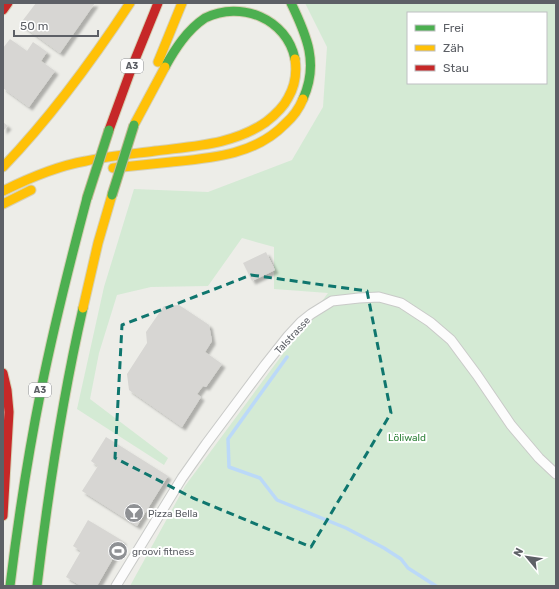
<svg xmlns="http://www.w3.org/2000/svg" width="559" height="589" font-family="Rubik,sans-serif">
<defs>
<filter id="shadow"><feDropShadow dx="3.5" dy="3.5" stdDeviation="1" flood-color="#0004"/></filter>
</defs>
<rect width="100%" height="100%" fill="#edede8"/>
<path fill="#d4ead4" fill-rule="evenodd" d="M305,3H556V586H130L185,486L328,293L274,289V247L242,238L208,286L151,287L117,295L99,353L90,399L168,458L164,465L77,409L104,287L134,189L208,192L292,160L323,107L327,47ZM408,13H546V83H408Z"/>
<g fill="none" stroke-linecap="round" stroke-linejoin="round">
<path stroke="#bbd9f8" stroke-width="3.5" d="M287,357L228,439L229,467L260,478L277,500L346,528L384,548L401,559L408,568L436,586"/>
</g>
<g fill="#d7d6d3" filter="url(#shadow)">
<path d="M36,3H95L60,53L20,24Z"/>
<path d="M10,39L27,51L33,42L47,52L41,61L55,71L29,107L3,88V48Z"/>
<path d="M3,122L8,126L3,131Z"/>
<path d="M266,252L275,270L252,281L243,263Z"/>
<path d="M179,305L209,325L212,341L205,352L222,364L206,387L203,386L197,394L201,397L182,427L129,390L127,374L147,343L146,332L164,306Z"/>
<path d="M106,437L168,476L137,526L82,491L98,466L91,461Z"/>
<path d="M88,520L123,541L97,586H81L66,577L81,551L73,546Z"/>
</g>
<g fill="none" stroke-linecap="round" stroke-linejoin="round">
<g stroke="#c9cac8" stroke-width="11">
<path id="street" d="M116,586L182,478L206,444L265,365L288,336L301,322L311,314L332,301L359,298L379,297L401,303L430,322L451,340L477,375L511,425L539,458L556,474"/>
</g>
<g stroke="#d6d0b5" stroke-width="11">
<g id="fast">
<path d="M291,3C307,36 319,64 303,99"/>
<path d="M165,67C175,49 187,30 205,18C241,0 287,19 295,59"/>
<path d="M10,586C18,520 28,455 41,390C54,326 70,262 87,198"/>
<path d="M37,586C48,493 62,400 83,308"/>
</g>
</g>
<g stroke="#d6d0b5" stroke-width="11">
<g id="slow">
<path d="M158,62L182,3"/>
<path d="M135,123L165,67"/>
<path d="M3,167C51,117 92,61 130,3"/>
<path d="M113,168C132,166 152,164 171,162C212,158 255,155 285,124C293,117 299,109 303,99"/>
<path d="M3,191C29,178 57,166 86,161C109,156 132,154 155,151C193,146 233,145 266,122C275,115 283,108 288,98C295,86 297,72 295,59"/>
<path d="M3,204L31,190"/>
<path d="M83,308L98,243L112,195"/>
</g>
</g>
<g stroke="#d6d0b5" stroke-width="11">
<g id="jam">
<path d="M3,10L8,3"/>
<path d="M109,130L132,67L158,3"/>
<path d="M3,373L7,390L9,412L3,516"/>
</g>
</g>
<use href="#street" stroke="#fcfcfc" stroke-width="9"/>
<use href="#fast" stroke="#4caf50" stroke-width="9"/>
<use href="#slow" stroke="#ffc107" stroke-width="9"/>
<use href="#jam" stroke="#c62828" stroke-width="9"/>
<g stroke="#c5ba94" stroke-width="11" stroke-linecap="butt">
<g id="fast-bridge">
<path d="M112,195L134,125"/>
<path d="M87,198L109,130"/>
</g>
</g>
<use href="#fast-bridge" stroke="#4caf50" stroke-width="9"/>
</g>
<path fill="none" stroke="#0f766e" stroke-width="3" stroke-dasharray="8 5" stroke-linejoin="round" d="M251,275L367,291L391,413L311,547L193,498L115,458L122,325Z"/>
<defs>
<g id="bar-disc" transform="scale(1)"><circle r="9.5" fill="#8f9194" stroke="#fff"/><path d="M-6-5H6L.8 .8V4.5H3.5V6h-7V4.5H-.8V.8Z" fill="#fff"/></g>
<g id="stadium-disc" transform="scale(1)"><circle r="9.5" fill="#8f9194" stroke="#fff"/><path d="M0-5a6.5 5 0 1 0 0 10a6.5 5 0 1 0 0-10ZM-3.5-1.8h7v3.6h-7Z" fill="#fff"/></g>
</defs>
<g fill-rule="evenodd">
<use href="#bar-disc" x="134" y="513"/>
<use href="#stadium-disc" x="118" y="551"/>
</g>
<g text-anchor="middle" stroke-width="4" stroke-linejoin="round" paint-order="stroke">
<g fill="#fff" stroke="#8e9094" stroke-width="1">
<rect x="121" y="59" width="22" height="14" rx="3"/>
<rect x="29" y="383" width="22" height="14" rx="3"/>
</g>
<g font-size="9" font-weight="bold" fill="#5d6066">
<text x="132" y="69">A3</text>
<text x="40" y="393">A3</text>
</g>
<g font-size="10" fill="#5d6066" stroke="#fff">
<text transform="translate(292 335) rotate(-47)" y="4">Talstrasse</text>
</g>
<g font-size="10" fill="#30823a" stroke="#fff">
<text x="407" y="441">Löliwald</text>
</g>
<g font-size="10" fill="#5d6066" stroke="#fff" text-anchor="start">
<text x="148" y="517">Pizza Bella</text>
<text x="132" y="555">groovi fitness</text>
</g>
</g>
<rect width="559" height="589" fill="none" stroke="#5d6066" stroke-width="8"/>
<rect x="407" y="12" width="140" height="72" fill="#ffffff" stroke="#bebfc2"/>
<rect x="415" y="25" width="20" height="6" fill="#4caf50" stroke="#bebfc2"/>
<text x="443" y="32" font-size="12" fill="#5d6066">Frei</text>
<rect x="415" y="45" width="20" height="6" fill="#ffc107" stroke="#bebfc2"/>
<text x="443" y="52" font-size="12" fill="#5d6066">Zäh</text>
<rect x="415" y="65" width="20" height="6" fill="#c62828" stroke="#bebfc2"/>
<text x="443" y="72" font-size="12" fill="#5d6066">Stau</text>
<g transform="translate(527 557) rotate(299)" stroke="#ffffff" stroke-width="3" paint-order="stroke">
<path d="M0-3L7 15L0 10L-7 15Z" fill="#5d6066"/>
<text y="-6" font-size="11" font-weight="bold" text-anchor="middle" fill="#5d6066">N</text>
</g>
<path d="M14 30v6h84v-6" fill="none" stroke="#5d6066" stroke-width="2"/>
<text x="20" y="30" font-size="12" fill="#5d6066" stroke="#ffffff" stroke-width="3" paint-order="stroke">50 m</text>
</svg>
